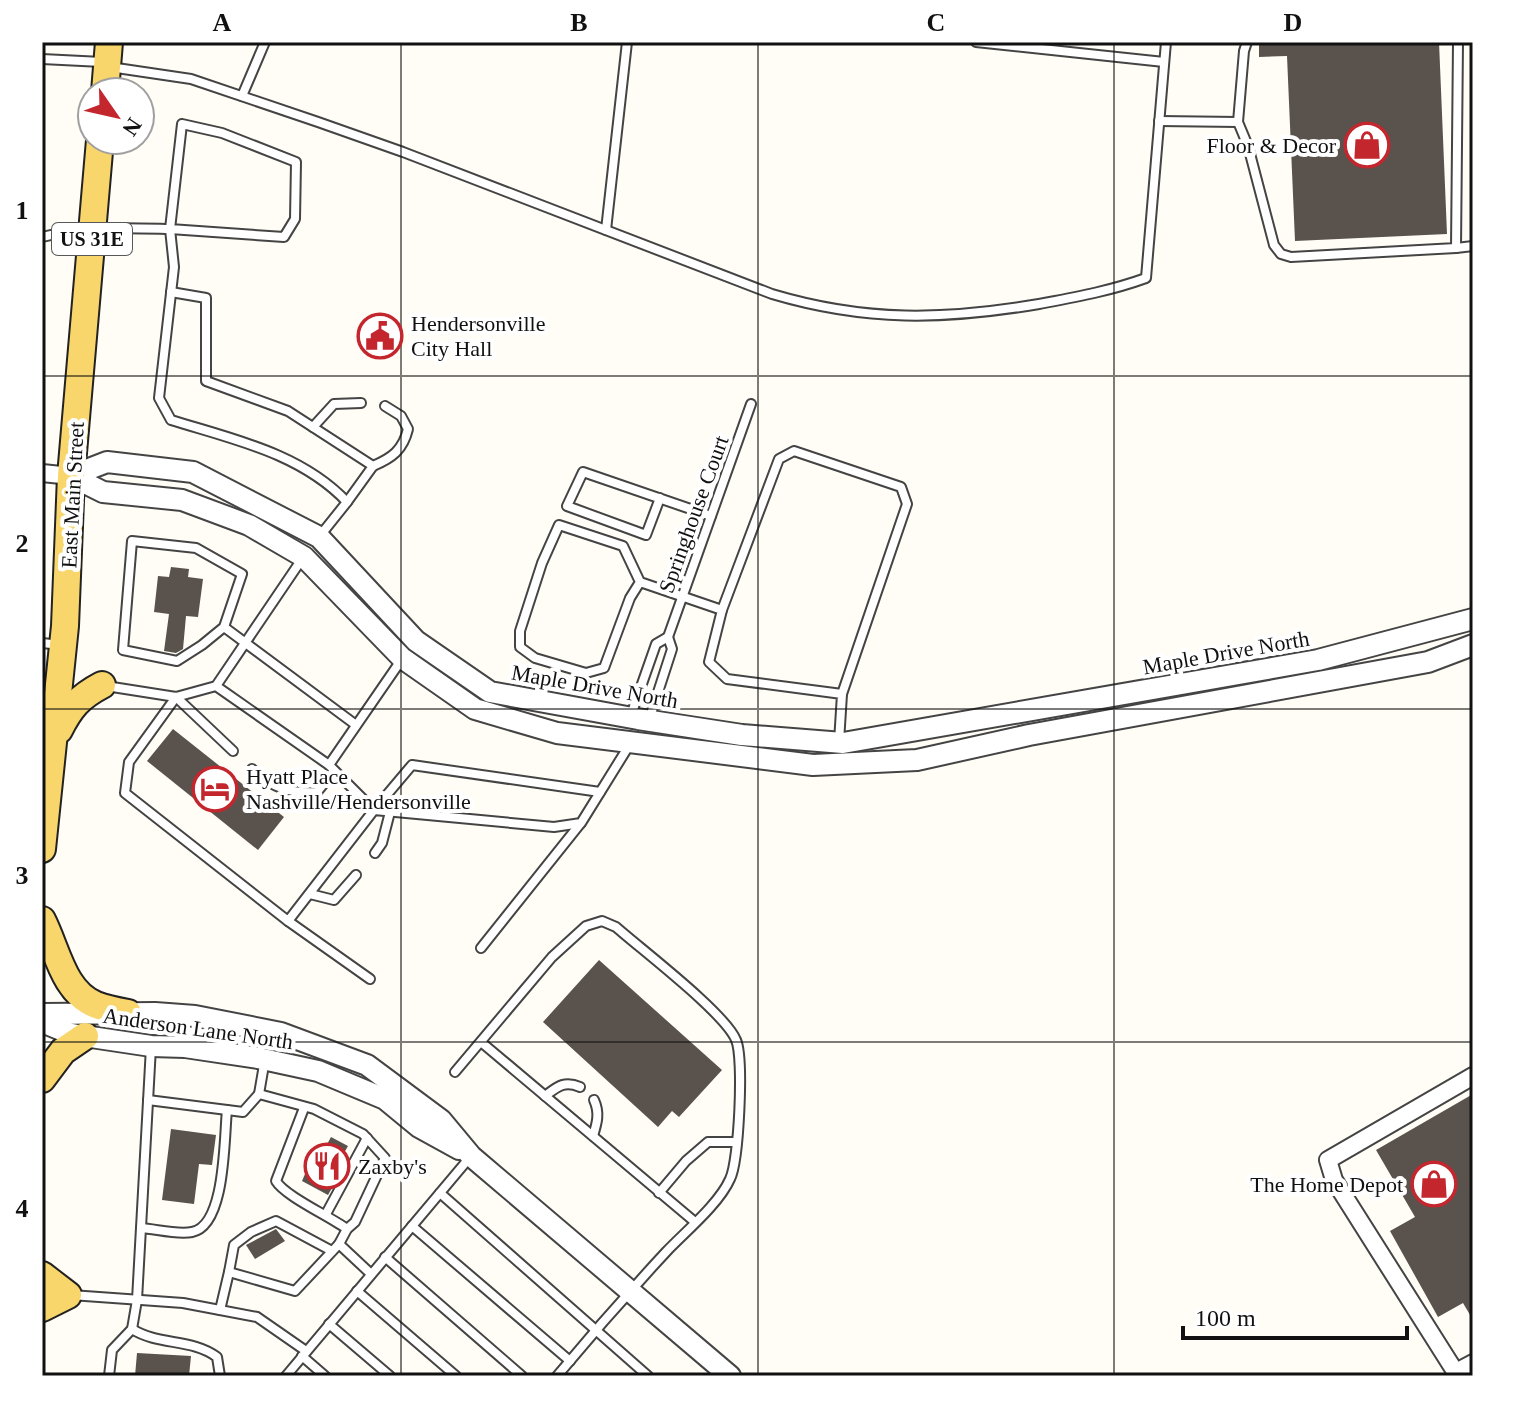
<svg xmlns="http://www.w3.org/2000/svg" width="1515" height="1418" font-family="'Times New Roman',serif">
<rect width="100%" height="100%" fill="#fffdf5"/>
<g fill="#5a524d">
<path d="M1259,42H1439L1447,234L1295,241L1287,56L1259,57Z"/>
<path d="M171,567L189,569L188,577L203,579L198,617L186,616L183,649L176,653L164,651L169,614L154,612L158,576L169,577Z"/>
<path d="M173,729L284,817L258,850L147,761Z"/>
<path d="M599,960L722,1070L679,1117L672,1111L658,1127L543,1022Z"/>
<path d="M1473,1094V1320L1463,1303L1438,1317L1390,1231L1415,1217L1376,1150Z"/>
<path d="M171,1129L216,1135L212,1165L199,1164L194,1204L162,1200Z"/>
<path d="M331,1137L348,1146L340,1160L346,1163L328,1195L302,1181L314,1153L317,1154L320,1148L324,1150Z"/>
<path d="M276,1229L285,1241L255,1259L246,1245Z"/>
<path d="M137,1353L191,1356L189,1376H135Z"/>
</g>
<g fill="none" stroke-linecap="round" stroke-linejoin="round">
<g stroke="#444" stroke-width="12">
<g id="service">
<path d="M976,42L1164,62"/>
<path d="M1247,42L1244,51L1238,122L1248,146L1274,245L1281,254L1291,257L1456,248L1458,42"/>
<path d="M42,59L102,62"/>
<path d="M110,67L191,79L318,122L403,152L772,294C866,322 944,320 1039,304C1076,297 1110,291 1146,278L1166,42"/>
<path d="M242,96L265,42"/>
<path d="M1159,121L1238,122"/>
<path d="M182,124L222,133L296,162L295,219L284,237L170,229Z"/>
<path d="M606,230L627,42"/>
<path d="M42,237C85,226 126,228 170,229L174,267L159,398L171,420C232,439 301,453 347,502L319,537"/>
<path d="M1456,248L1473,246"/>
<path d="M171,292L206,298V381L288,411L373,466L347,502"/>
<path d="M313,427L334,404L361,403"/>
<path d="M373,466C392,458 403,450 408,429L401,416L385,406"/>
<path d="M660,498L646,535L567,506L583,472L711,516"/>
<path d="M640,582L630,598L604,668L586,673L535,658L520,647V631L542,563L559,525L623,546L640,582L722,610L709,662L727,679L842,694L839,742"/>
<path d="M722,610L779,459L794,451L901,487L907,504L842,694"/>
<path d="M224,627L202,645L177,661L123,650L132,541L196,548L242,574L224,627L356,725"/>
<path d="M668,637L751,404"/>
<path d="M42,643L61,645"/>
<path d="M402,659L329,765L374,810L412,765L600,792"/>
<path d="M106,686L176,697L129,762L125,793L288,921L374,810L554,827L581,823L630,744"/>
<path d="M216,686L329,765"/>
<path d="M176,697L216,686L302,559"/>
<path d="M176,697L233,751"/>
<path d="M630,718L656,644L668,637L672,649L649,720"/>
<path d="M252,769C271,787 290,794 317,792L334,771"/>
<path d="M375,853L382,843L390,812"/>
<path d="M310,894L334,900L356,875"/>
<path d="M288,921L370,979"/>
<path d="M481,948L580,824"/>
<path d="M481,1042L695,1222"/>
<path d="M265,1059L259,1094L314,1109L363,1134L385,1158L355,1222L347,1229L339,1244L371,1274"/>
<path d="M455,1072L552,957L586,926L602,921L616,927C642,950 725,1013 736,1040C744,1058 739,1161 730,1179C719,1204 685,1232 666,1252C628,1293 592,1334 557,1376"/>
<path d="M545,1096C557,1087 564,1080 580,1087"/>
<path d="M148,1100L243,1112L259,1094"/>
<path d="M304,1108L276,1181C285,1196 329,1216 347,1229"/>
<path d="M593,1136C597,1123 600,1113 594,1100"/>
<path d="M440,1193L648,1376"/>
<path d="M659,1193L686,1161L708,1142H737"/>
<path d="M326,1214L367,1138"/>
<path d="M412,1226L570,1361"/>
<path d="M141,1228C156,1229 177,1235 192,1232C226,1226 224,1137 227,1110"/>
<path d="M385,1257L522,1376"/>
<path d="M229,1272L234,1245L251,1232L276,1221L332,1251"/>
<path d="M357,1291L456,1376"/>
<path d="M71,1295L183,1303L257,1317L306,1351"/>
<path d="M220,1310L229,1272L295,1291L339,1244"/>
<path d="M329,1324L390,1376"/>
<path d="M132,1329C159,1346 191,1338 217,1357L220,1376"/>
<path d="M302,1356L325,1376"/>
<path d="M109,1376L112,1350L132,1329L137,1300L151,1047"/>
<path d="M286,1376L471,1156"/>
</g>
</g>
<g stroke="#444" stroke-width="20">
<g id="minor">
<path d="M42,473L71,476"/>
<path d="M1456,1372L1473,1363"/>
<path d="M1458,1376L1334,1180L1328,1160L1473,1076"/>
</g>
</g>
<g stroke="#444" stroke-width="24">
<g id="tertiary">
<path d="M71,476L107,462L193,472L319,537L416,641L490,692L638,719L742,735L843,743L1318,660L1473,619"/>
<path d="M71,476L103,492L182,500L249,525L304,557L402,658L475,709L557,733L813,765L917,760L1029,735L1428,662L1473,645"/>
<path d="M42,1014L155,1013L195,1016L281,1033L367,1065L441,1120L471,1156L730,1376"/>
<path d="M42,1022L71,1034L151,1046L185,1047L258,1058L318,1071L385,1099L419,1127L459,1149"/>
</g>
</g>
<g stroke="#222" stroke-width="30">
<g id="primary">
<path d="M105,92L109,42"/>
<path d="M59,730C70,708 79,697 102,685"/>
<path d="M42,849L65,626L71,476L100,140"/>
<path d="M42,920C57,949 63,992 96,1005C106,1009 117,1011 128,1013"/>
<path d="M42,1079L63,1051L85,1036"/>
<path d="M42,1275L68,1295L42,1308"/>
</g>
</g>
<use href="#service" stroke="#fff" stroke-width="8"/>
<use href="#minor" stroke="#fff" stroke-width="16"/>
<use href="#tertiary" stroke="#fff" stroke-width="20"/>
<use href="#primary" stroke="#f9d66b" stroke-width="26"/>
</g>
<path fill="none" stroke="#111" stroke-width="2" stroke-opacity="0.55" d="M401,42V1376M758,42V1376M1114,42V1376M42,376H1473M42,709H1473M42,1042H1473"/>
<defs>
<g id="shop-ring" transform="scale(2.3)"><circle r="9.5" fill="#fff" stroke="#c4262e" stroke-width="1.5"/><path d="M-5-2.5h2.3a2.7 3.5 0 0 1 5.4 0H5L5.5 6h-11ZM-1.5-2.5h3a1.5 2.3 0 0 0-3 0Z" fill="#c4262e"/></g>
<g id="civic-ring" transform="scale(2.3)"><circle r="9.5" fill="#fff" stroke="#c4262e" stroke-width="1.5"/><path d="M-.6-6.5H3V-4.5H.6V-3L4-1V1h2V6H-6V1h2V-1L-.6-3ZM-1.2 2.5V6h2.4V2.5Z" fill="#c4262e"/></g>
<g id="hotel-ring" transform="scale(2.3)"><circle r="9.5" fill="#fff" stroke="#c4262e" stroke-width="1.5"/><path d="M-6-4.5h1.5V1H6V5H4.5V3h-9V5H-6ZM-4 0a1.8 1.8 0 1 1 3.6 0ZM.5 0V-2.5h3Q6-2.5 6 0Z" fill="#c4262e"/></g>
<g id="restaurant-ring" transform="scale(2.3)"><circle r="9.5" fill="#fff" stroke="#c4262e" stroke-width="1.5"/><path d="M-5-6h1v4h1v-4h1v4h1v-4h1v5L-1.5 .5V6h-2V.5L-5-1ZM5-6V6H3V1.5H1.5Q1.5-4 5-6Z" fill="#c4262e"/></g>
</defs>
<g fill-rule="evenodd">
<use href="#shop-ring" x="1367" y="145"/>
<use href="#civic-ring" x="380" y="336"/>
<use href="#hotel-ring" x="215" y="789"/>
<use href="#restaurant-ring" x="327" y="1166"/>
<use href="#shop-ring" x="1434" y="1184"/>
</g>
<g text-anchor="middle" stroke-width="8" stroke-linejoin="round" paint-order="stroke">
<rect fill="#fff" stroke="#585858" stroke-width="2" x="52" y="223" width="80" height="32" rx="6"/>
<g font-size="20" font-weight="bold" fill="#111">
<text x="92" y="246">US 31E</text>
</g>
<g font-size="22" fill="#111" stroke="#fff" text-anchor="start">
<text x="1336" y="153" text-anchor="end">Floor &amp; Decor</text>
<text x="411" y="331">Hendersonville<tspan x="411" dy="25">City Hall</tspan></text>
<text x="246" y="784">Hyatt Place<tspan x="246" dy="25">Nashville/Hendersonville</tspan></text>
<text x="358" y="1174">Zaxby's</text>
<text x="1403" y="1192" text-anchor="end">The Home Depot</text>
</g>
<g font-size="22" fill="#111" stroke="#fff">
<text transform="translate(72 495) rotate(-87)" y="8">East Main Street</text>
<text transform="translate(693 514) rotate(-70)" y="8">Springhouse Court</text>
<text transform="translate(1226 652) rotate(-10)" y="8">Maple Drive North</text>
<text transform="translate(595 686) rotate(10)" y="8">Maple Drive North</text>
<text transform="translate(198 1028) rotate(8)" y="8">Anderson Lane North</text>
</g>
</g>
<rect width="1515" height="1418" fill="none" stroke="#ffffff" stroke-width="88"/>
<g transform="translate(116 116) rotate(124)"><circle r="38" fill="#ffffff" stroke="#a0a0a0" stroke-width="2"/>
<path d="M0-6L14 30L0 20L-14 30Z" fill="#c4262e"/>
<text y="-12" font-size="22" font-weight="bold" text-anchor="middle" fill="#111111">N</text>
</g>
<path d="M1183 1326v12h224v-12" fill="none" stroke="#111111" stroke-width="4"/>
<text x="1195" y="1326" font-size="24" fill="#111111" stroke="#ffffff" stroke-width="6" paint-order="stroke">100 m</text>
<rect x="44" y="44" width="1427" height="1330" fill="none" stroke="#111" stroke-width="3"/>
<g font-size="26" text-anchor="middle" font-weight="bold" fill="#111">
<text x="222" y="31">A</text>
<text x="579" y="31">B</text>
<text x="936" y="31">C</text>
<text x="1293" y="31">D</text>
<text x="22" y="219">1</text>
<text x="22" y="552">2</text>
<text x="22" y="884">3</text>
<text x="22" y="1217">4</text>
</g>
</svg>
